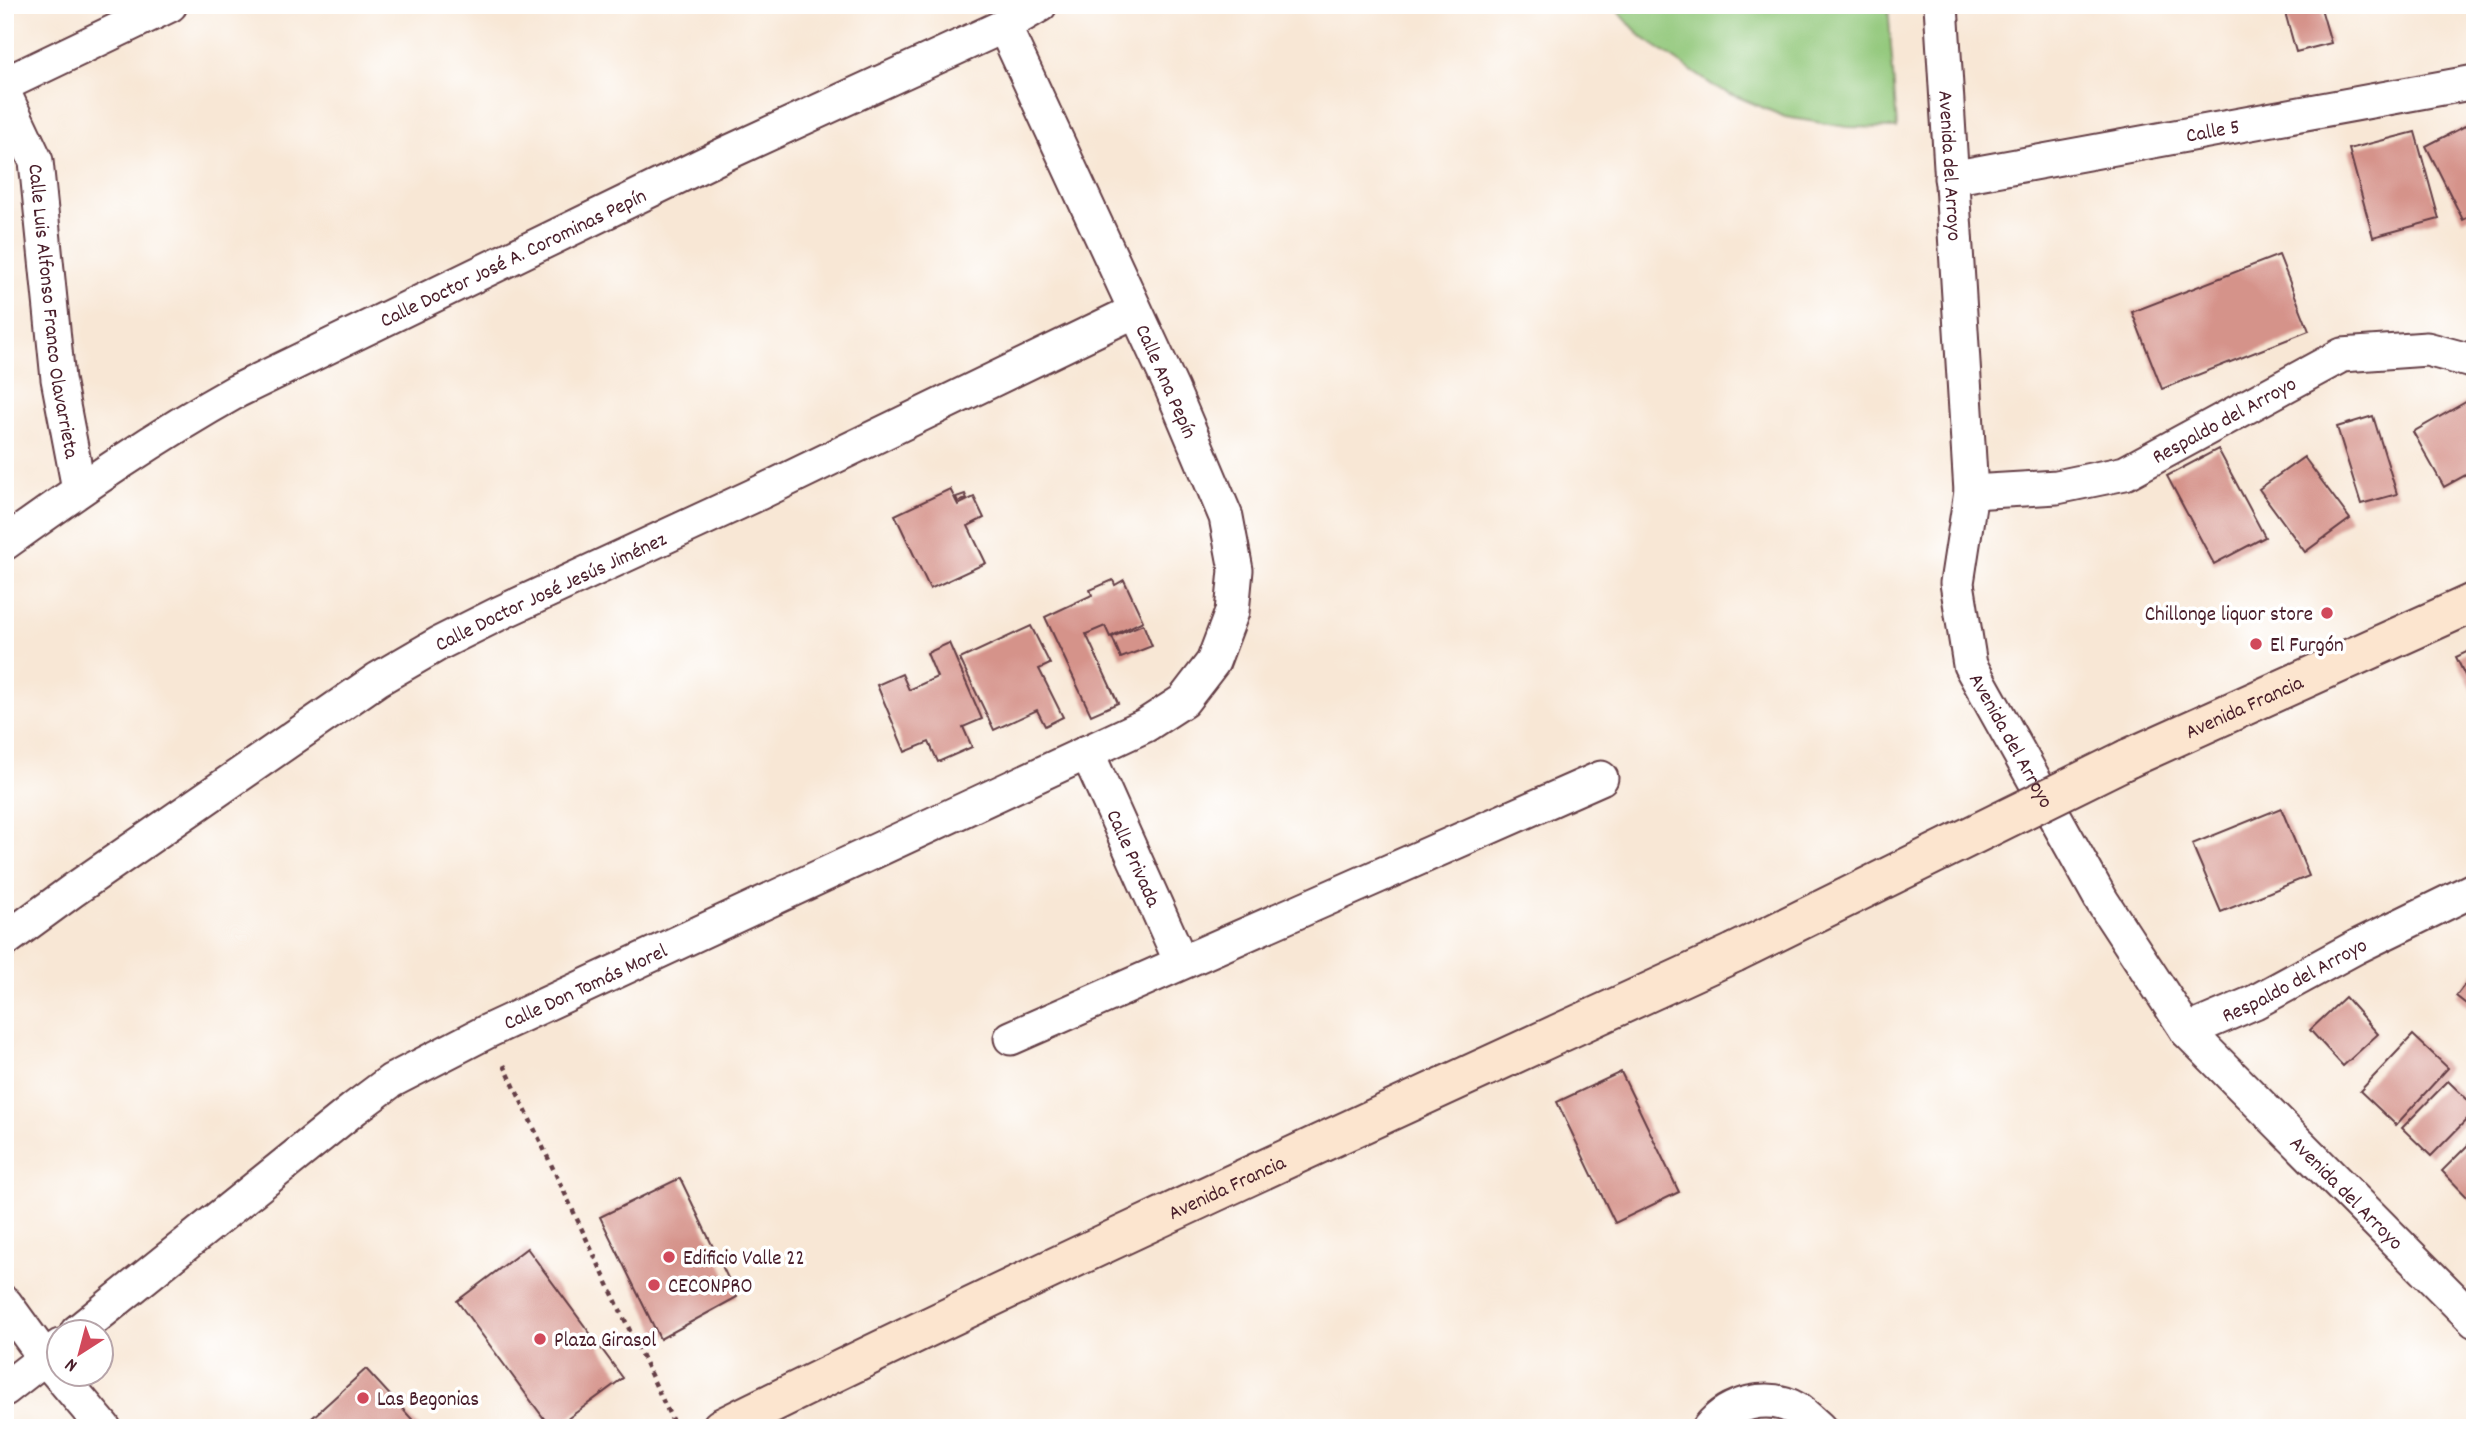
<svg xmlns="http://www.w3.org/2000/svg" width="2480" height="1433" font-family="Dekko,sans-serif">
<rect width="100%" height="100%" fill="#fff"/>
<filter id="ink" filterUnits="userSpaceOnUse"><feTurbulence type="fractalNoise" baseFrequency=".0143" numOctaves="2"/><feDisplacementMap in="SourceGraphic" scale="14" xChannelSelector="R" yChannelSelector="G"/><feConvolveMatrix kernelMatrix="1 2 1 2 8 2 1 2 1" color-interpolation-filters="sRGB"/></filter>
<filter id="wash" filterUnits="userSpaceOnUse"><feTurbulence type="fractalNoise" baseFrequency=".00686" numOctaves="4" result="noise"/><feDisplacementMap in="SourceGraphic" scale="28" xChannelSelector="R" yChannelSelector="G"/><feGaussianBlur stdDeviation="1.57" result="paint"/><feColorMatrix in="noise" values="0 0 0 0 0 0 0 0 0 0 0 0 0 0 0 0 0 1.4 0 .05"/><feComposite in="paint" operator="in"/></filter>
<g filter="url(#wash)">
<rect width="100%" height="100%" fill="#f8e7d5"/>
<path fill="#91c779" stroke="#6e7352" stroke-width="2" d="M1612,5H1888L1897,128L1847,127L1785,117L1717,88L1643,38Z"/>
<g id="blocks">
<g fill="#d5938a">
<path d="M2283,5H2320L2331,43L2296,52Z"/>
<path d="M2475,121V214L2463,220L2426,146Z"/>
<path d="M2415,132L2439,219L2373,237L2349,149Z"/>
<path d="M2279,255L2309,331L2162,389L2132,312Z"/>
<path d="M2471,399L2475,406V470L2444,487L2413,432Z"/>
<path d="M2373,416L2397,494L2361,504L2337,427Z"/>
<path d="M2218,449L2265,537L2214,564L2167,476Z"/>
<path d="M2304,457L2350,519L2305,552L2259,489Z"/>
<path d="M950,489L958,505L974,497L984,518L968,526L986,563L930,589L895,515Z"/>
<path d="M965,494L967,499L958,502L956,497Z"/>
<path d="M1113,580L1115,585L1124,580L1143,621L1110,637L1105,626L1086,634L1118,703L1091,715L1045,617L1092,595L1090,590Z"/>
<path d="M1143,624L1152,646L1121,658L1112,637Z"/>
<path d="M1031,626L1050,664L1039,669L1063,717L1045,726L1037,710L994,730L960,659Z"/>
<path d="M949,643L982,719L963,727L972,747L938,762L929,742L905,752L877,685L902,674L909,690L937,677L927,653Z"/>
<path d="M2475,648V696L2456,657Z"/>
<path d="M2281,808L2309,876L2221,912L2192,844Z"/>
<path d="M2475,971V1011L2456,996Z"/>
<path d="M2345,997L2378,1034L2343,1066L2310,1030Z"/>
<path d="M2413,1035L2448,1068L2396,1125L2360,1091Z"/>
<path d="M1621,1072L1679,1192L1615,1223L1557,1102Z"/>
<path d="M2448,1081L2475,1107V1111L2431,1156L2402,1128Z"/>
<path d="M2475,1138V1199L2472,1202L2442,1171Z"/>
<path d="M680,1178L737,1297L660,1339L600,1217Z"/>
<path d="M527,1248L623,1378L555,1428H551L457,1301Z"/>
<path d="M366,1369L420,1428H301Z"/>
</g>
</g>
</g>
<g filter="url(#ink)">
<use href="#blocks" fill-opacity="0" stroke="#643d44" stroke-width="2"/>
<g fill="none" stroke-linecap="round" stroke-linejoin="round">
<g stroke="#643d44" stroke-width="37">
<g id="street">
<path id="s1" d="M1941,5L1971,492L1957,583L1970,665L2102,901L2187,1031L2475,1321"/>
<path d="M5,84L170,5"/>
<path id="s2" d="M5,95L36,161L58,379L79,489"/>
<path id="s3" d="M1951,178L2475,82"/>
<path id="s4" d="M1971,492L2057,487L2125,473L2342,355L2427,349L2475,362"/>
<path id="s5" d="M5,543C80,489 156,436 237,391L725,154L1004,26L1040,5"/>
<path id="s6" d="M1087,752L1181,962"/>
<path id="s7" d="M5,940L72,891L378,679L440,643L498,614L753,496L1135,311"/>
<path id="s8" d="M2187,1031L2255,1002L2356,947L2475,889"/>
<path d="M1011,1038L1601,778"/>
<path d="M5,1303L45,1358L104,1428"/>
<path id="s9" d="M77,1332L355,1108L391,1081L488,1031L1146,725L1183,701L1213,662L1232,612L1236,570L1226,517L1172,389L1004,26"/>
<path d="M5,1389L60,1346"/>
<path d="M1709,1428C1729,1403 1769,1392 1798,1410C1805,1415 1812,1422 1819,1428"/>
</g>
</g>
<g stroke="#643d44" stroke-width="42">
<g id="secondary">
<path id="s10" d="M2127,759L2475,602"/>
<path id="s11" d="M721,1428C1055,1263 1395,1109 1734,953"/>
</g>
</g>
<path stroke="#643d44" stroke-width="4.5" stroke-dasharray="5 5" stroke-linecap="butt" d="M504,1065L676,1428"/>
<use href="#street" stroke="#fff" stroke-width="33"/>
<use href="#secondary" stroke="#fce5cf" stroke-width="38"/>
<g stroke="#643d44" stroke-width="42" stroke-linecap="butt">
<path id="secondary-bridge" d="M1734,953L2127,759"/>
</g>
<use href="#secondary-bridge" stroke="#fce5cf" stroke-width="38"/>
</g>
</g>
<g fill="#d1495b" stroke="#fff" stroke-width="2.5">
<circle cx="2327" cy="613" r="7"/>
<circle cx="2256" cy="644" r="7"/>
<circle cx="669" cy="1257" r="7"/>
<circle cx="654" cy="1285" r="7"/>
<circle cx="540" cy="1339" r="7"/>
<circle cx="363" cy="1398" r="7"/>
</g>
<g text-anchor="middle" stroke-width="7" stroke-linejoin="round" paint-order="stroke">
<g font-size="21" fill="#4a1f2b" stroke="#fff">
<text dy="7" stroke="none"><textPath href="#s3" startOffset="266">Calle 5</textPath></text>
<text dy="7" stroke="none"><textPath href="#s1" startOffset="161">Avenida del Arroyo</textPath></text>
<text dy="7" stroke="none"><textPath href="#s5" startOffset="584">Calle Doctor José A. Corominas Pepín</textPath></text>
<text dy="7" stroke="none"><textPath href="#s2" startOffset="224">Calle Luis Alfonso Franco Olavarrieta</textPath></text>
<text transform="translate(1167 381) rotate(66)" y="7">Calle Ana Pepín</text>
<text dy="7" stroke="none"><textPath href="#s4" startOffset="268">Respaldo del Arroyo</textPath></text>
<text dy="7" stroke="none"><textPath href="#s7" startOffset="649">Calle Doctor José Jesús Jiménez</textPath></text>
<text dy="7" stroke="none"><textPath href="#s10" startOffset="128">Avenida Francia</textPath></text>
<text dy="7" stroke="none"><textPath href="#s1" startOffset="749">Avenida del Arroyo</textPath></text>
<text dy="7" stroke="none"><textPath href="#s6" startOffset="116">Calle Privada</textPath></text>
<text dy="7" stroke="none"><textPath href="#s8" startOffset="119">Respaldo del Arroyo</textPath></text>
<text dy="7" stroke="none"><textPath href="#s9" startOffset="618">Calle Don Tomás Morel</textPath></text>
<text dy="7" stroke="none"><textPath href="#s11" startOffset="560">Avenida Francia</textPath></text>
<text dy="7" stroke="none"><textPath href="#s1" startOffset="1316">Avenida del Arroyo</textPath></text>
</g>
<g font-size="21" fill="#4a1f2b" stroke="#fff" text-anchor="start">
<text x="2313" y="620" text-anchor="end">Chillonge liquor store</text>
<text x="2270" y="651">El Furgón</text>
<text x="683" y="1264">Edificio Valle 22</text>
<text x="668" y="1292">CECONPRO</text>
<text x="554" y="1346">Plaza Girasol</text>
<text x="377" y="1405">Las Begonias</text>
</g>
</g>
<rect width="2480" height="1433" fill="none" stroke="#fff" stroke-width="28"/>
<g transform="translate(80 1353) rotate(216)"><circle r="33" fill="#ffffff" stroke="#b7a5aa" stroke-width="2"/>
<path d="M0-5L12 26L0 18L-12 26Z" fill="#d1495b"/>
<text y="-10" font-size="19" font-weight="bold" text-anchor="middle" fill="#4a1f2b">N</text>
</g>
</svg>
